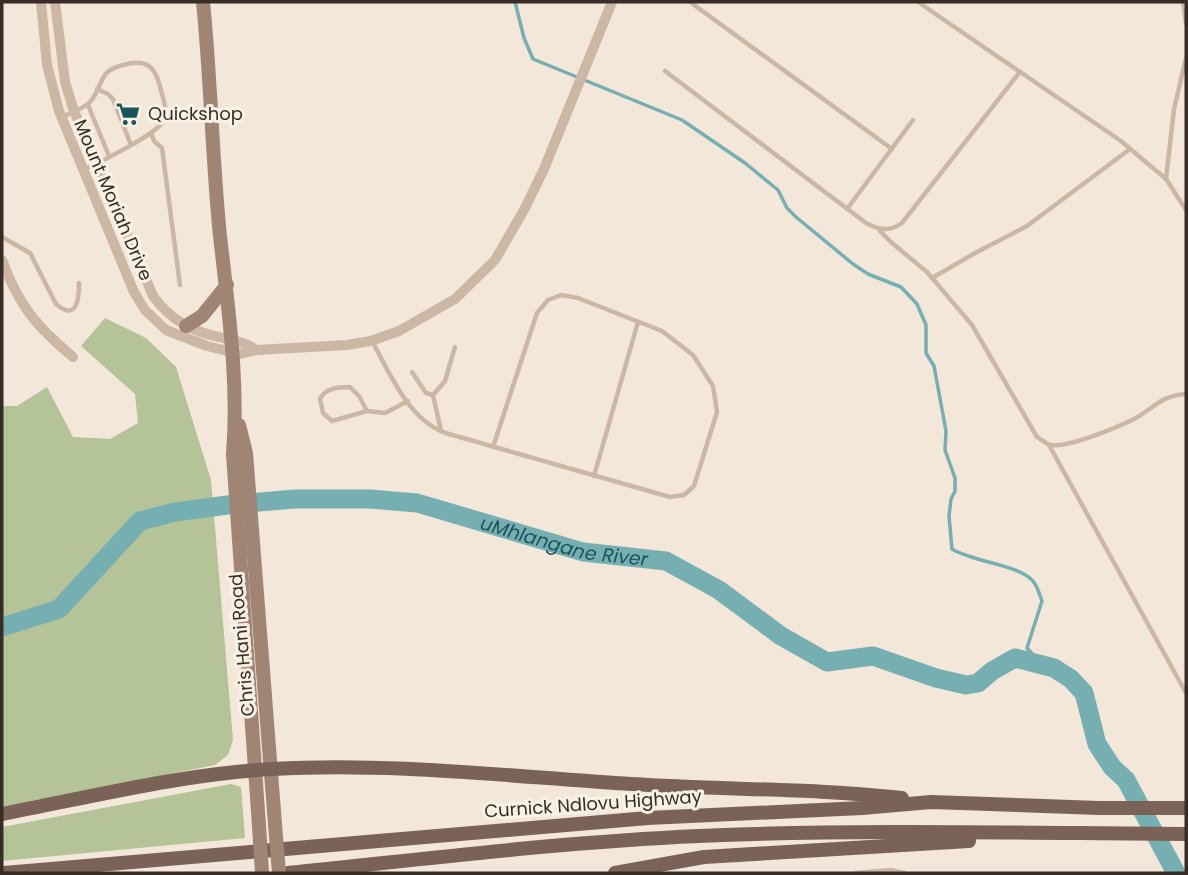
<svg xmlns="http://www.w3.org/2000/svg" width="1188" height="875" font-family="Poppins,sans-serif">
<rect width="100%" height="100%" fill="#f3e7d9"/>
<g fill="#b4c398">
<path d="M105,318L146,338L176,367L211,480L233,740L228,755L215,765L2,807V406H17L47,387L73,437L110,439L138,423L135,394L81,346Z"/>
<path d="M231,784L241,787L245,838L2,861V827Z"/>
</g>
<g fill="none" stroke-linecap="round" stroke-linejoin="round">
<path stroke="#75afb2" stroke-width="3.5" d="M515,2L524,38L533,59L682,120L745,163L778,190L787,208L796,217L853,264L868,274L901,287L917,304L926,325V353L934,366L946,431L945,450L955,478V491L951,499L949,516L952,549C973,562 1016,564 1032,580C1037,585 1040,595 1042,601L1027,648L1041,664"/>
<path stroke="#75afb2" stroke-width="19" id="s1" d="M2,627L59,609L140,521L175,512L235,504L295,499H370L417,503L583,552L666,561L719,590L781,636L827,662L873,656L936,678L966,685L978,683L992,671L1015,658L1054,668L1071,679L1084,693L1097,744L1112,767L1126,780L1176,873"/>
<g stroke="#ccb7a4" stroke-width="4.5">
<path d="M690,2L892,149"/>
<path d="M918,2L1121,141L1166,179L1186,210"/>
<path d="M1183,2L1186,23"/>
<path d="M665,71L866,223C879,230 889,232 902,223L1019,73"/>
<path d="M97,89L108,94L113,99L131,145"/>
<path d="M88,105L109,156"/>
<path d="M62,117C71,113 83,109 90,102C105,85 96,72 123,65C152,57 156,71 162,94C164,102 168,112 164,120C158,134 98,163 83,170"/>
<path d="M151,133L154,141L162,148L180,285"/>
<path d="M1166,179L1174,109L1186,58"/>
<path d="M847,209L913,120"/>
<path d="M880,231L892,243L927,272L972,325L1037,437C1041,439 1046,444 1051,445C1068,448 1118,427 1134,419C1155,408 1159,396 1186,394"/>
<path d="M2,237L30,253L56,304C77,322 79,299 79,283"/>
<path d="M932,278L977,252L1027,226L1130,149"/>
<path d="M372,341C391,375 409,422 449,434L670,497L684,495L694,486L717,412L713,386L693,355L662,331L578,298L561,295L548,300L537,313L493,447"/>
<path d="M412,372L426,393L433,395"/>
<path d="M367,411L359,396L350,387C339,387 325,388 320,399L323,413L332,421L367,411L385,413L408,401"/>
<path d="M441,431L433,395L445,381L455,347"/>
<path d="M1049,445L1186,693"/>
<path d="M594,476L638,322"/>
<path d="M856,873L890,870L905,873"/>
</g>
<g stroke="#ccb7a4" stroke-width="10">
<path d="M41,2L47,65L59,111L134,292L145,310L166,330L207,346L240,354L256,350L347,345L371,341L399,331L455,299L495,260L524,210L544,169L612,2"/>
<path d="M55,2L65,82L74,111L153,296C170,319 190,331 219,337C231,340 246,342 256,350"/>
<path d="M2,260C19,306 36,326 73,357"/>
</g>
<g stroke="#a08575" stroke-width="14">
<path d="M203,2C211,80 212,158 220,236C228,308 239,381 233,454L259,826"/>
<path d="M186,326L202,316L227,285"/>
<path d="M239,425L246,453L275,824"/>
</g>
<g stroke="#7a6356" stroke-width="14">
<path d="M2,814C91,797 182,774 273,769C390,762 515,777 632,784C722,790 812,788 902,798"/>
<path d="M4,873L648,818L862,808L931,802L1099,808H1186"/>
<path d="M288,873C425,859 562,842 699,836C862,829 1024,833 1186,834"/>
<path d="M615,873L704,857L969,841"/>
</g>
<g stroke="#a08575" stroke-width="14">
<path d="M275,824L279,873"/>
<path d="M259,826L262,873"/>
</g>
</g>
<defs>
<g id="supermarket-bare" transform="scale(1.89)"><path d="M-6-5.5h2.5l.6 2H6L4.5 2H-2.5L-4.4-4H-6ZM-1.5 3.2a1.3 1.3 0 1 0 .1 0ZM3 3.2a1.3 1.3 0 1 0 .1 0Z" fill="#19555b" stroke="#fbf1e5" stroke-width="2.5" paint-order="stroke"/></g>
</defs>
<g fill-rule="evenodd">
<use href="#supermarket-bare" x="128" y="114"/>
</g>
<g text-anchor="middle" stroke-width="6" stroke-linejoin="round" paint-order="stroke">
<g font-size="18" fill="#372c26" stroke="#fbf1e5" text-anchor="start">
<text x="148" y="120">Quickshop</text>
</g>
<g font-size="18" fill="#372c26" stroke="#fbf1e5">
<text transform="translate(113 200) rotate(67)" y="6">Mount Moriah Drive</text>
<text transform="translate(242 645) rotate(-95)" y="6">Chris Hani Road</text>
<text transform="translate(593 804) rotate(-4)" y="6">Curnick Ndlovu Highway</text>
</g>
<g font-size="19" font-style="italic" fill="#19555b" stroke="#fbf1e5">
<text dy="7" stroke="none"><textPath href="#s1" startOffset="611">uMhlangane River</textPath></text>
</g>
</g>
<rect width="1188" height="875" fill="none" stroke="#372c26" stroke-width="7"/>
</svg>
